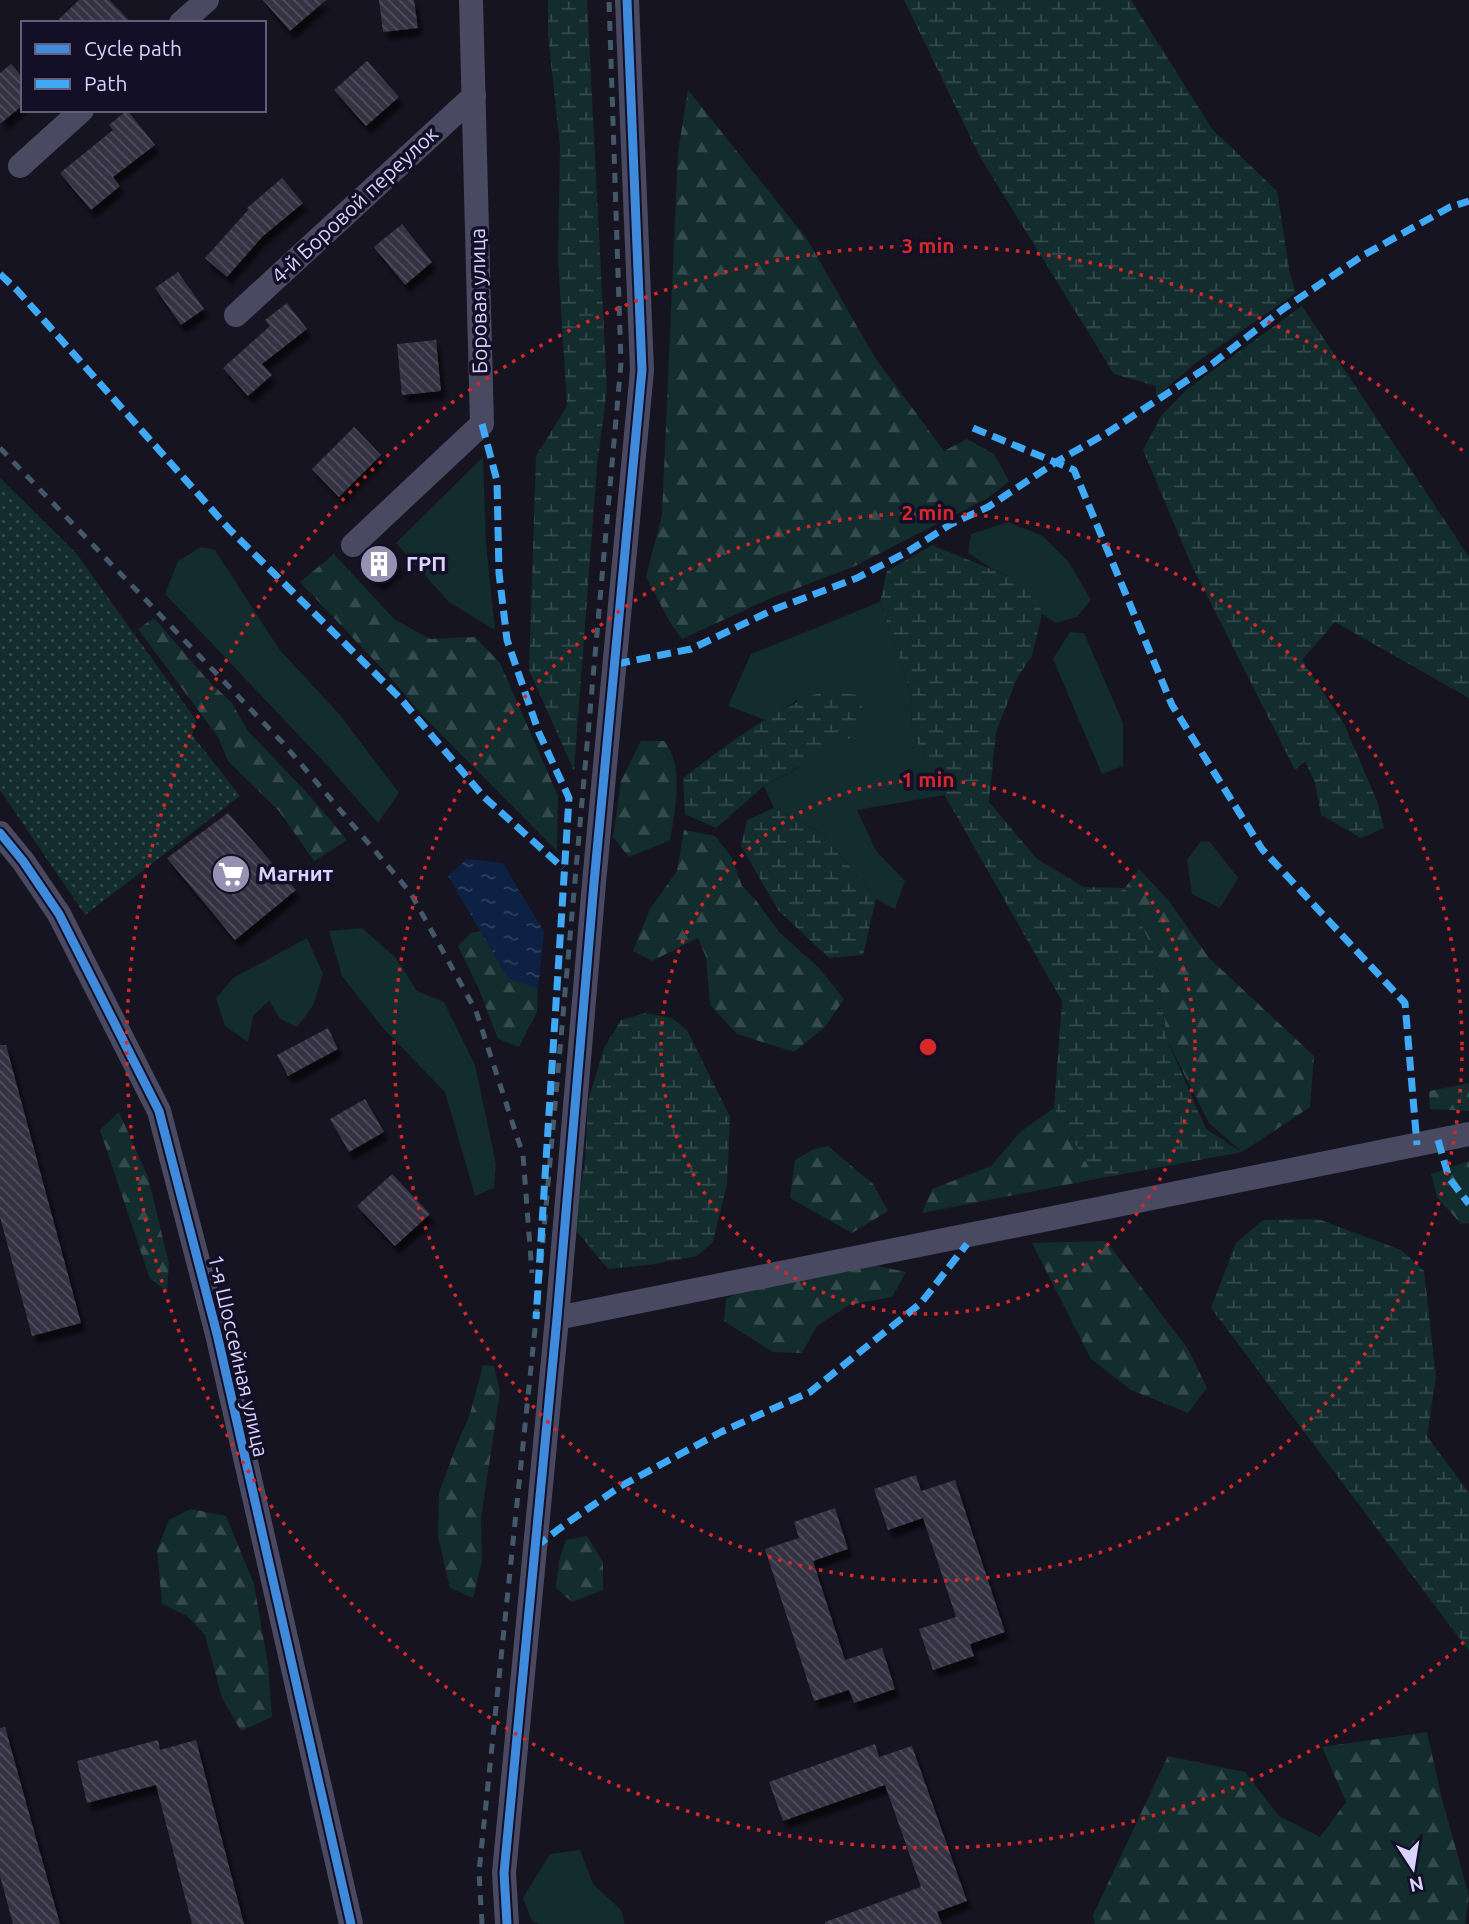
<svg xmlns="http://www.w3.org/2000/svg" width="1469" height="1924" font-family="Ubuntu,sans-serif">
<defs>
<pattern id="forest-firs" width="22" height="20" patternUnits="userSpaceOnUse" patternTransform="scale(1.75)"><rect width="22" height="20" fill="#132c2d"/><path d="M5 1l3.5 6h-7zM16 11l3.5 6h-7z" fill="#354a4c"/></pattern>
<pattern id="wetland-marsh" width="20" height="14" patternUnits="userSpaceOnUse" patternTransform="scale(1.75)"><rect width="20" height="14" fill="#132c2d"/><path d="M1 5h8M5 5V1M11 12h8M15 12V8" fill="none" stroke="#354a4c"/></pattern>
<pattern id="park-dots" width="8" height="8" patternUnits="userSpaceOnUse" patternTransform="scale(1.75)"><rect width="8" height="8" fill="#132c2d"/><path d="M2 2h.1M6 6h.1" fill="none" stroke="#354a4c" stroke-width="1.8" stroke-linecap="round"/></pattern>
<pattern id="water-ripples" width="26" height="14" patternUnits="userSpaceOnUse" patternTransform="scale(1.75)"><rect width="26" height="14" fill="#0d2144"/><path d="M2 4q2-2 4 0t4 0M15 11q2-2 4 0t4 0" fill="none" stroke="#304060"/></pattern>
<pattern id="building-back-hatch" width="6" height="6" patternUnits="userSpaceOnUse" patternTransform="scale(1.75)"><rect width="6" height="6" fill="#343243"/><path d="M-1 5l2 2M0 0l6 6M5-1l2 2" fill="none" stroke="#514f5f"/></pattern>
<filter id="shadow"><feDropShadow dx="4.5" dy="8" stdDeviation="2" flood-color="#0009"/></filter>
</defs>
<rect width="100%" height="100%" fill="#161421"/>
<g fill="#132c2d">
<path d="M483,457L486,544L495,630L449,602L396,543Z"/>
<path d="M1008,522L1043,536L1068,561L1091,600L1077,617L1056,623L1042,614L1034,587L992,569L968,553L971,534Z"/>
<path d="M201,547L215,550L279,649L340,715L399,793L378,823L326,764L165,594L178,561Z"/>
<path d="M880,602L912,696L911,730L945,795L857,810L876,851L905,881L895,909L876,899L823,834L774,808L764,786L799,767L797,700L766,720L728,706L751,654Z"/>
<path d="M1070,632L1084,633L1123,723V766L1102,774L1053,659Z"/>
<path d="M1201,841L1210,842L1238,878L1220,908L1192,894L1187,860Z"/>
<path d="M362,928L396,958L417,991L444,1002L475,1065L496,1164L494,1188L475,1196L445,1092L382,1027L342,976L329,931Z"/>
<path d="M307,938L323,974L313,1006L297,1027L280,1019L269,1001L253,1016L248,1042L225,1026L216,998L233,978Z"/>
<path d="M580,1850L593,1884L621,1910L625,1924H539L532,1921L523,1898L550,1854Z"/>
</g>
<g fill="url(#forest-firs)">
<path d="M688,90L807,239L874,356L944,451L967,439L994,454L1009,481L988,498L853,567L771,598L682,639L671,624L646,577L662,515L678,152Z"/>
<path d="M334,554L394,619L430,639L475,637L500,663L558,796L557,851L423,716L388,675L300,582Z"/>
<path d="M154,618L206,678L232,703L247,730L309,795L347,840L314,861L279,811L228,761L218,737L138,629Z"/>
<path d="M641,741H664C685,767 675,809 670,840L629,857L613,837L621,781Z"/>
<path d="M684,830L715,836L731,856L742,886L755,899L779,932L819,968L844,999L825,1027L794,1052L737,1034L710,1005L706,957L698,938L652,961L633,951L650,909L677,871Z"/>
<path d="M1139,869L1169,901L1209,958L1314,1056L1310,1107L1242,1152L1209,1123L1167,1040L1156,957L1125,888Z"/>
<path d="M481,931L508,978L538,988L537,1012L519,1047L498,1039L478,987L458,946L471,933Z"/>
<path d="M1469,1083V1111L1430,1109L1429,1091Z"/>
<path d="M1054,1108L1096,1179L922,1213L932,1189L991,1166L1020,1132Z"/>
<path d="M119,1112L148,1177L169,1264L167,1291L150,1279L100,1130Z"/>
<path d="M828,1146L873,1184L888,1211L852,1233L790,1198L795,1160L814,1149Z"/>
<path d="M1469,1161V1223L1461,1224L1437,1197L1431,1174Z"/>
<path d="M1106,1241L1188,1349L1207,1388L1188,1413L1131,1390L1091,1359L1032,1243Z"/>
<path d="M877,1266L906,1272L892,1297L849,1305L817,1326L802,1353L773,1352L724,1321L726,1299L750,1286Z"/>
<path d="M483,1365L494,1366L500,1392L481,1518L482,1561L473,1598L450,1588L438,1537L439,1493L457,1444L470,1414Z"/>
<path d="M191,1509L226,1516L254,1584L268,1665L272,1717L241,1731L222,1698L205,1635L187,1616L162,1604L157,1550L169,1520Z"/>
<path d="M587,1536L603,1562V1590L572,1602L556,1588L559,1561L566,1540Z"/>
<path d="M1427,1732L1442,1799L1469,1896L1465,1924H1095L1093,1915L1168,1756L1245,1772L1279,1816L1320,1837L1346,1802L1322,1747Z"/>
</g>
<g fill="url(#wetland-marsh)">
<path d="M548,0H587L607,389L597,467L574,771L529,670L536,456L567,406L558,259L560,146L548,35Z"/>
<path d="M904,0H1131L1212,129L1277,191L1290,274L1296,293L1197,362L1156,397V386L1114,374L980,157Z"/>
<path d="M1302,306L1469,557V698L1335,622L1302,660L1344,724L1377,801L1384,828L1361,838L1321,815L1315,783L1305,761L1295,770L1191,564L1143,450L1161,416L1186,390Z"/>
<path d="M932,545L1035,587L1042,614L1032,656L1018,676L996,732L989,802L1037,859L1084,887L1125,888L1156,957L1167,1040L1206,1129L1242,1152L1096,1179L1054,1108L1062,1001L948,801L911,730L912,696L880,602L887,571Z"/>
<path d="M824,691L866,696L850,738L764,786L716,828L685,814L683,778C727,745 772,709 824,691Z"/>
<path d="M774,808L823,834L876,899L863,955L829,958L778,910L741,846L747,820Z"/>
<path d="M646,1013L672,1018L687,1030L730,1117L727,1184L713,1242L697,1256L648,1265L608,1269L574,1228L585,1161L588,1101L604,1048L621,1020Z"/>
<path d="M1318,1219L1401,1250L1424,1271L1436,1377L1427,1436L1469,1493V1651L1211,1308L1236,1243L1263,1220Z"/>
</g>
<path fill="url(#park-dots)" d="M0,478L76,553L196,720L192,735L240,796L85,915L0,790Z"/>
<path fill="url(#water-ripples)" d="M467,859L503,863L544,932L538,988L508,978L448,876Z"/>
<g fill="url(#building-back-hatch)" filter="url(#shadow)">
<path d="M79,0H109L132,23H55Z"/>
<path d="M263,0H326L290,31Z"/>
<path d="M379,0H414L418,28L383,32Z"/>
<path d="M367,61L399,97L366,126L334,90Z"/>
<path d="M11,64L23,78V105L0,124V73Z"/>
<path d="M127,110L155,145L113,177L120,186L91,210L60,173L113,130L109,125Z"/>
<path d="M282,178L303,203L262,237L227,277L205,258L248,210L247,208Z"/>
<path d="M402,224L432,262L405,285L374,247Z"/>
<path d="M178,272L204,309L181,325L155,288Z"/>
<path d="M287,303L307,329L262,364L272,375L248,396L223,368L270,326L265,320Z"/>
<path d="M436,340L441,391L402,395L397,344Z"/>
<path d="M354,427L381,455L339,497L312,469Z"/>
<path d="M380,544L399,567L378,584L359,562Z"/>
<path d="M228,813L296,890L235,940L167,858Z"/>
<path d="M328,1028L338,1049L288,1076L277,1055Z"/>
<path d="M0,1045H6L81,1323L32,1336L0,1217Z"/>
<path d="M365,1099L384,1132L349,1152L330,1119Z"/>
<path d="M392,1174L430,1214L395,1246L357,1206Z"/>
<path d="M916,1475L921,1491L955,1480L1005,1632L970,1644L974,1656L933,1670L919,1629L956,1617L923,1518L888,1530L874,1489Z"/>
<path d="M835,1508L848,1549L813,1561L845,1660L882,1648L895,1689L854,1703L849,1690L814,1701L765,1549L799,1538L794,1522Z"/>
<path d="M5,1727L60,1924H13L0,1876V1728Z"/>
<path d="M158,1740L160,1750L196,1740L244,1924H192L156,1785L87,1803L77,1761Z"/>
<path d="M875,1744L879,1757L912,1746L967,1901L937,1912L942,1924H825V1922L921,1887L885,1785L783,1821L769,1782Z"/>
</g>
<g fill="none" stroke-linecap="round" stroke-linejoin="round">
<g stroke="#4a4962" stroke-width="24">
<path d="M181,23L207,0"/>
<path d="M20,166L82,110"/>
<path d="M236,315L474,96"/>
<path d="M353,545L482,424L471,0"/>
<path d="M0,833L23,861L59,914L159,1111L217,1334L351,1924"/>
<path d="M557,1318L1469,1134"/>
<path d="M507,1924L504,1873L557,1318L594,883L642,370L627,0"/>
</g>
<g stroke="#43596b" stroke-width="5" stroke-dasharray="10 9" stroke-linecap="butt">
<path d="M0,448L283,743L410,892L476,1011L523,1155L532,1273"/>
<path d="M482,1924L479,1872L536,1319L621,363L609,0"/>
</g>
<g stroke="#3fa9f5" stroke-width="7" stroke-dasharray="14 7" stroke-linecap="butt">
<path d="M0,274L17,290L230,530L400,698L484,797L563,868"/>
<path d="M482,424L497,481L499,573L507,640L539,733L569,798L536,1319"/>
<path d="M973,428L1074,470L1172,705L1262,849L1405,1003L1417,1145"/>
<path d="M616,664L691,649L775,609L857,578L907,552L951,524L988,507L1056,462L1107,433L1212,364L1283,309L1362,256L1450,207L1469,201"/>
<path d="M1438,1140L1449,1178L1469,1204"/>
<path d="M535,1547L567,1523L621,1486L721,1432L810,1392L921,1303L967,1244"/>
</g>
<g stroke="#130f26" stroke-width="13">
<g id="cycleway">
<path d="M0,833L23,861L59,914L159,1111L217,1334L351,1924"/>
<path d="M507,1924L504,1873L557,1318L594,883L642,370L627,0"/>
</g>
</g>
<use href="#cycleway" stroke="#408adc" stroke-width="9"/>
</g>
<g fill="none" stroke="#d62828" stroke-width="3.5" stroke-dasharray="3.5 7">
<circle cx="928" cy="1047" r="267"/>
<circle cx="928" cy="1047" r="534"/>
<path d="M1464 1642A801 801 0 1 1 1464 452"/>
</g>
<defs>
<g id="building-disc" transform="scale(2.0125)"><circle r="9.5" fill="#9591b1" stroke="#130f26"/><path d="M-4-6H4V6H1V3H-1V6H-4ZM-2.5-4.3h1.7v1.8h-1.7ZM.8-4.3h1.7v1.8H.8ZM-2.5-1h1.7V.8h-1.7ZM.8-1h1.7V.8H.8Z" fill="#fff"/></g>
<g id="supermarket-disc" transform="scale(2.0125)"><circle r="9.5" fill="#9591b1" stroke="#130f26"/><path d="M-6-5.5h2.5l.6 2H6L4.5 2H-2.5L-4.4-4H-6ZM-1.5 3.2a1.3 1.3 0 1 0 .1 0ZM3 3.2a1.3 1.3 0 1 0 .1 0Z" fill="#fff"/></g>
</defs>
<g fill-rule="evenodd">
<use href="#building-disc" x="379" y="564"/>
<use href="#supermarket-disc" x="231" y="874"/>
</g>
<g text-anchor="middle" stroke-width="7" stroke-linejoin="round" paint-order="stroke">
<g font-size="21" fill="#d9d4ff" stroke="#130f26">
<text transform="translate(355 205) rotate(-43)" y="7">4-й Боровой переулок</text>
<text transform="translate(479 301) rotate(-91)" y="7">Боровая улица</text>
<text transform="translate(238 1356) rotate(77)" y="7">1-я Шоссейная улица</text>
</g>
<g font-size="21" font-weight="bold" fill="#d9d4ff" stroke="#130f26" text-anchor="start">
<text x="406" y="571">ГРП</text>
<text x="258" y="881">Магнит</text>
</g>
</g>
<circle cx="928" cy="1047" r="10" fill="#d62828" stroke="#130f26" stroke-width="3.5"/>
<g font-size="21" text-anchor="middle" font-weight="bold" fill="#d62828" stroke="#130f26" stroke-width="7" stroke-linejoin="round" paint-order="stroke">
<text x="928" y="253">3 min</text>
<text x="928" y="520">2 min</text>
<text x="928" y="787">1 min</text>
</g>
<rect x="21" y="21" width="245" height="91" fill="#130f26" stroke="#625e7d" stroke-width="2"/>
<rect x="35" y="44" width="35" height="10" fill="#408adc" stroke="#625e7d" stroke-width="2"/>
<text x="84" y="56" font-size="21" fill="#d9d4ff">Cycle path</text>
<rect x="35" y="79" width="35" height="10" fill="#3fa9f5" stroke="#625e7d" stroke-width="2"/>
<text x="84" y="91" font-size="21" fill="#d9d4ff">Path</text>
<g transform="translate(1413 1868) rotate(168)" stroke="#130f26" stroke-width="5" paint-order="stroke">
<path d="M0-5L12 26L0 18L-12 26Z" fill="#d9d4ff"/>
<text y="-10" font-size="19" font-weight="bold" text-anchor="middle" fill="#d9d4ff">N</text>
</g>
</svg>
